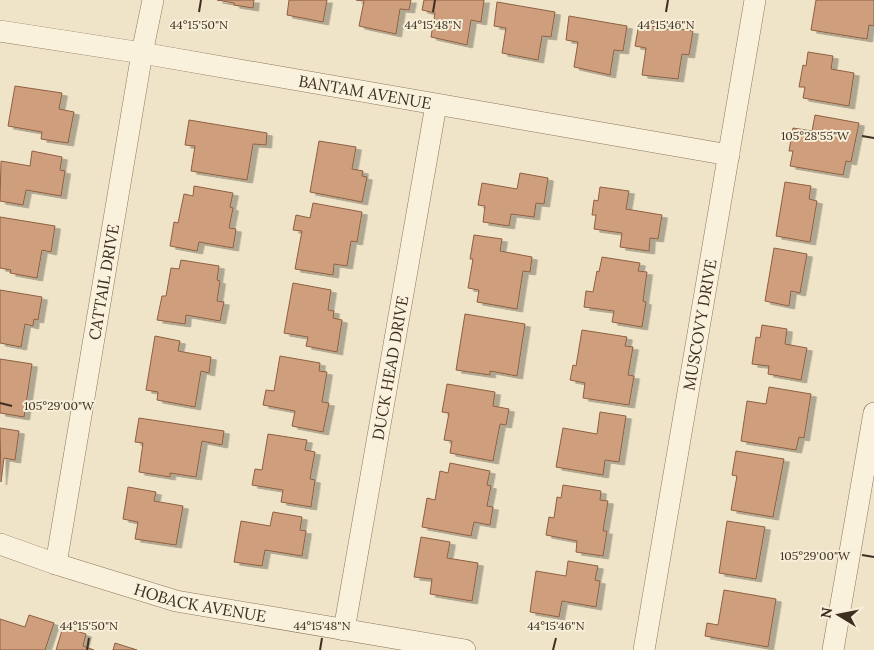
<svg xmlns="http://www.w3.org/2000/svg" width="874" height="650" font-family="Lora,serif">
<defs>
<filter id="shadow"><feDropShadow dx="5.5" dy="3" stdDeviation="0" flood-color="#0004"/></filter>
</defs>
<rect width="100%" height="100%" fill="#f0e4c8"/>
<g fill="#cf9f7d" stroke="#8d5f41" filter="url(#shadow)">
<path d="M217,0H254L253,8L234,5V3Z"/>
<path d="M289,0H327L323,22L287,15Z"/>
<path d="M356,0H411L409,10L400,9L396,34L359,26L364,1Z"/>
<path d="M424,0H484L481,22L471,20L467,45L431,37L435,13L422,10Z"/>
<path d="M816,0H874V26L869,25L867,39L811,30Z"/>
<path d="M497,2L555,12L551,37L542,36L538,60L502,53L506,28L494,26Z"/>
<path d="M569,16L627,26L623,51L614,50L610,75L574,67L578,42L566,40Z"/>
<path d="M639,24L668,29V27L693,31L689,55L682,54L678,79L642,75L646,48L635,46Z"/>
<path d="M808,52L833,56L831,69L854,73L849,106L803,98L805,87H799L803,65L806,66Z"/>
<path d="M15,86L62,93L59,109L74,112L68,143L41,139L42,132L8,126Z"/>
<path d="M815,115L859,123L851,162L846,161L843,175L790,166L793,151H789L793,128L812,131Z"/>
<path d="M189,120L267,133L266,145L253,144L247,180L191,171L195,146L185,145Z"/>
<path d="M319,141L356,147L352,169L363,171L362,176L367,177L362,202L310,192Z"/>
<path d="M32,151L62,157L60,170L65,171L61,196L26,190L23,205L0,201L1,161L30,166Z"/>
<path d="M520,173L548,178L544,204L536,203L534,217L511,214L509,226L483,222L485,206L478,205L482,183L517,189Z"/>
<path d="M785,182L811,186L809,199L817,201L810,242L776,236Z"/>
<path d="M194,186L233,193L230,207L233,208L229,228L236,229L233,248L199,242L197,251L170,246L174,222L178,223L184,194L193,196Z"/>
<path d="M600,187L629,191L626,209L662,215L658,239L650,238L649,251L620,247L622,233L594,229L596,215H592L594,200L598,201Z"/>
<path d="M313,203L362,212L357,242L351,241L347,266L334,264L333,275L295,269L302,231L293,230L296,215L310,218Z"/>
<path d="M0,217L55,226L51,252L42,250L37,278L10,273L11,270L0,268Z"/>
<path d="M474,235L502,239L500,251L532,257L530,272L523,271L517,309L477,302L479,290L468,288L473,259H470Z"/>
<path d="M774,248L807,254L800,293L791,291L789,306L765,301Z"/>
<path d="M602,257L640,263L638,271L647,272L643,301L646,302L642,327L612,322L614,311L584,307L586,291L593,292L597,271L599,272Z"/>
<path d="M181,260L219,266L217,280L220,281L217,301L224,302L220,321L186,315L185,324L157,320L162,296H166L171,268L179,269Z"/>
<path d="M293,283L331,290L328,310L334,311L333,318L342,320L337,352L306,346L308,337L284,333Z"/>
<path d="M0,290L42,297L38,320L34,319L33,326L25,324L21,347L0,343Z"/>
<path d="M465,314L525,324L517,376L490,371V375L456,370Z"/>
<path d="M762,325L787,329L785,344L807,348L801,380L768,374L769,366L752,364L756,337L760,338Z"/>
<path d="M582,330L627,337L625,346L633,347L628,375L634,376L629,405L583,398L585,383L570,380L573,365L576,366Z"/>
<path d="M155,336L180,341L178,351L211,357L209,373L201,371L195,407L157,400L158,392L146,390Z"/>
<path d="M280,356L320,363L319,371L327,372L322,402L329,403L323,432L292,426L295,411L263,405L266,390L274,391Z"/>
<path d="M0,359L32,364L24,417L0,413Z"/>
<path d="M447,384L495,392L493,406L509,409L506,425L500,424L493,461L450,453L452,441L444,440L449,413L442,412Z"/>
<path d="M769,387L811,394L804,438L799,437L796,450L741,441L747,401L766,404Z"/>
<path d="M600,412L626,416L619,462L605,460L603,475L556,467L563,428L597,434Z"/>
<path d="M139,418L224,431L222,445L202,441L196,477L170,473V477L139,472L143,443L135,442Z"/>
<path d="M0,428L19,431L15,460L4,458L1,482Z"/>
<path d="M268,434L307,440L305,450L315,452L310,479L315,480L311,507L281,502L283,490L252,485L255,469L262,470Z"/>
<path d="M736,451L784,459L773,517L731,510L737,476L732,475Z"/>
<path d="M450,463L490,471L487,485L491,486L487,506L493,507L490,525L474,522L471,536L422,527L427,498L435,500L440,471L448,473Z"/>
<path d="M563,485L601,491L600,500L608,501L603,531H607L603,556L576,552L577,541L546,535L549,517L554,518L557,497L561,498Z"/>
<path d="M128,487L156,492L154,501L183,506L176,545L135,539L138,522L123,519Z"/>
<path d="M273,512L302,517L300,530L306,531L302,556L265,550L262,566L234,562L241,521L270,526Z"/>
<path d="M727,521L765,527L756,579L719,573Z"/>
<path d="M421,537L450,542L447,558L478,563L472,601L430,594L432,579L414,577Z"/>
<path d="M568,561L598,566L595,580L600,581L596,607L562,601L559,617L530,612L536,571L566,576Z"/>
<path d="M724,590L776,599L768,647L705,636L707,623L718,625Z"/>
<path d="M29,615L54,623L45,650H0V619L25,627Z"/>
<path d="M63,627L86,634L83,646L94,650H56Z"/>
<path d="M115,643L137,650H113Z"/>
</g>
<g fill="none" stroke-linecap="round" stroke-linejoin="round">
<g stroke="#8d765c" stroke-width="22">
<g id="street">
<path id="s1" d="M0,31L142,53L729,155"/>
<path id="s2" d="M0,544L56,564L176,601L465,650"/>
<path id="s3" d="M56,564L142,53L153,0"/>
<path id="s4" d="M344,630L436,105"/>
<path id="s5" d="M644,650L755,0"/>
<path d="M833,650L874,413"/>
</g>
</g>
<use href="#street" stroke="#faf1dc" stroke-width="21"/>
</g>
<path fill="none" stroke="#3d2e20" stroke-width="2" d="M199,12L201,0M433,12L435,0M666,12L668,0M862,136L874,138M0,403L12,406M862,555L874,557M87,650L89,638M320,650L322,638M553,650L556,638"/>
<g text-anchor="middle" stroke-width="4" stroke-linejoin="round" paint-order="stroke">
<g font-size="16" fill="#3d2e20" stroke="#f7eed8">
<text dy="6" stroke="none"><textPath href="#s1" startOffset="370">BANTAM AVENUE</textPath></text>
<text dy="6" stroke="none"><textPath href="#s3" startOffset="286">CATTAIL DRIVE</textPath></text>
<text dy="6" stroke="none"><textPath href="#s5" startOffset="330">MUSCOVY DRIVE</textPath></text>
<text dy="6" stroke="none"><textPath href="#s4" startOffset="266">DUCK HEAD DRIVE</textPath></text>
<text dy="6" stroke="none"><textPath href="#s2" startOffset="209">HOBACK AVENUE</textPath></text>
</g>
</g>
<g font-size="12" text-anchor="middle" fill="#3d2e20" stroke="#f7eed8" stroke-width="4" stroke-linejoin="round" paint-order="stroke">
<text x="199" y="29">44°15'50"N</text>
<text x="433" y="29">44°15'48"N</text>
<text x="666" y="29">44°15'46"N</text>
<text x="815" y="140">105°28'55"W</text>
<text x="59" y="410">105°29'00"W</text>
<text x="815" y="560">105°29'00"W</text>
<text x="89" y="630">44°15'50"N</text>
<text x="322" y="630">44°15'48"N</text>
<text x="556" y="630">44°15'46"N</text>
</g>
<g transform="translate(839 615) rotate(280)" stroke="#f7eed8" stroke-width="4" paint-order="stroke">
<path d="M0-4L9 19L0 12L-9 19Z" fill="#3d2e20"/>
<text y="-8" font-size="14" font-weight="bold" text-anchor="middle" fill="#3d2e20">N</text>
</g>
</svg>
